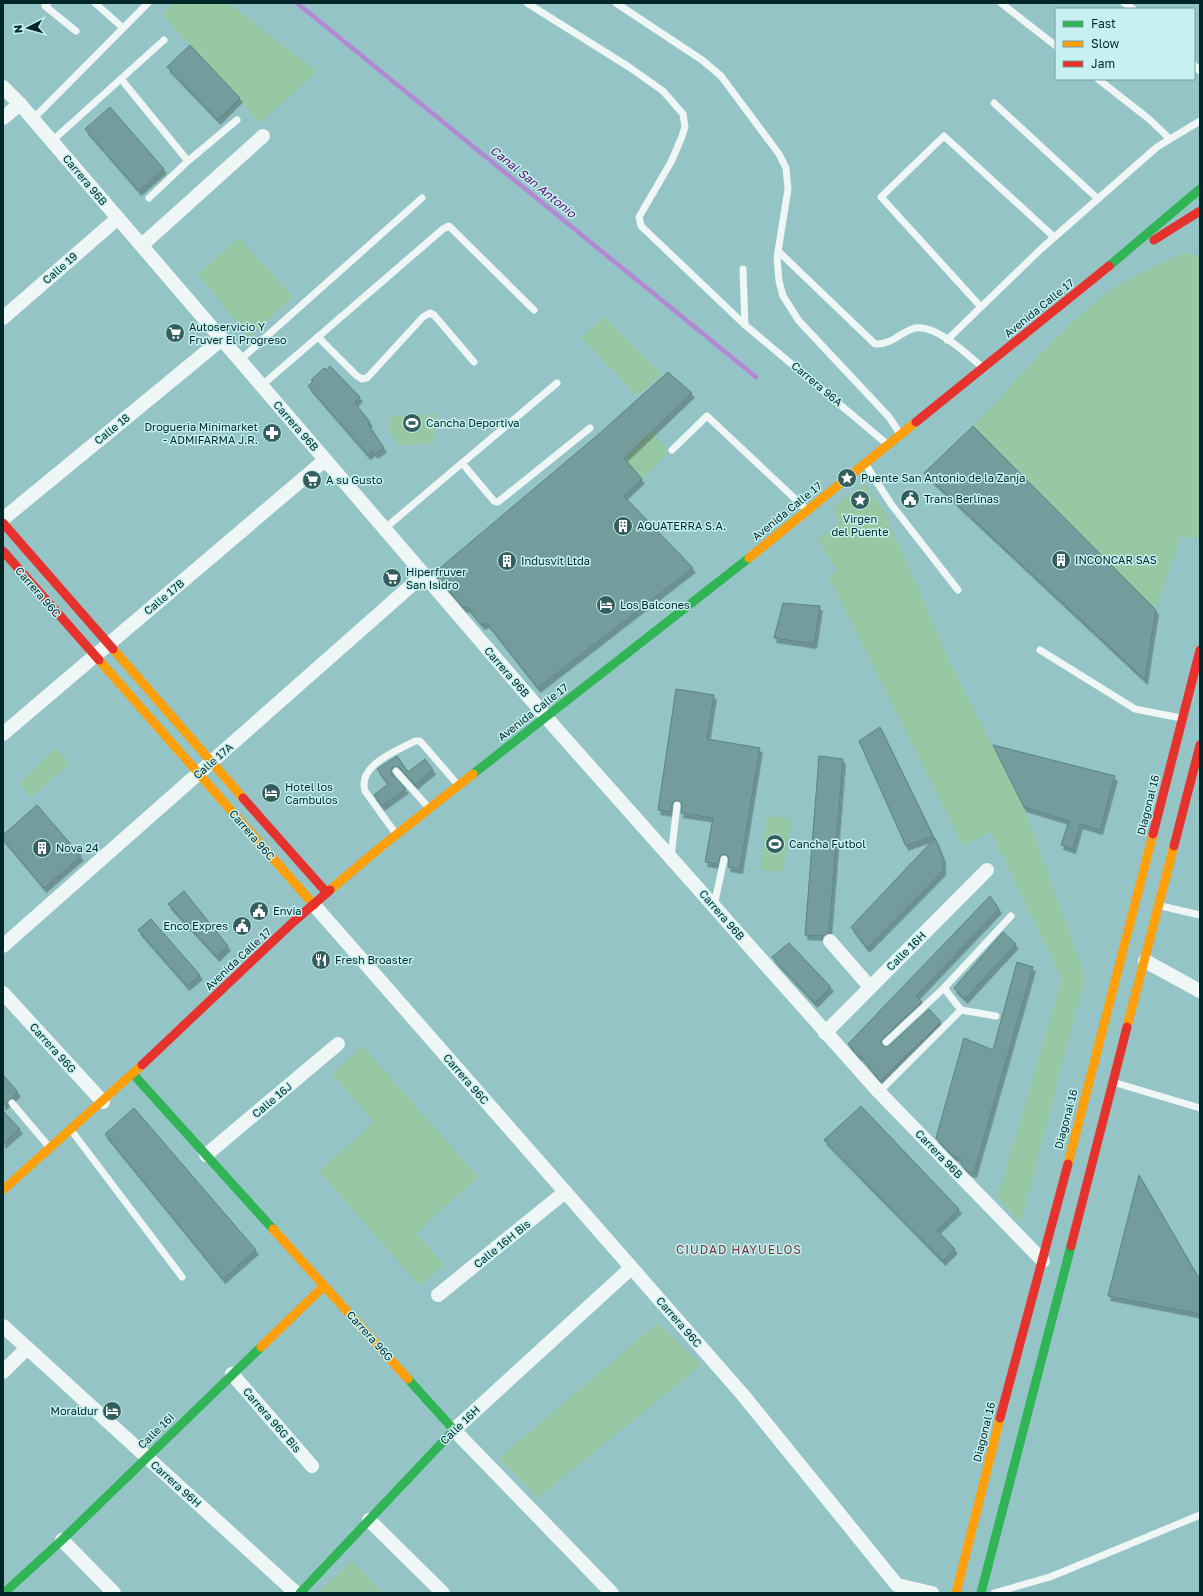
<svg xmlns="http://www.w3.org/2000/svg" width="1203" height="1596" font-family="'Golos Text',sans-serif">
<defs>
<filter id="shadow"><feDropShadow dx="2.5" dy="4.5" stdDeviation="0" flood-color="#0004"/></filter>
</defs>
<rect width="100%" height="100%" fill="#94c4c5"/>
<g fill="#97c7a3">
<path d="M174,3H229L317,72L260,123L162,14Z"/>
<path d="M239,238L293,297L249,337L198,274Z"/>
<path d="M1184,253L1200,256V535L1199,539L1181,536L1156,610L973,426C1015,383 1056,333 1103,296C1127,278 1156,265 1184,253Z"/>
<path d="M605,317L662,374L637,396L581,337Z"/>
<path d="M436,414L433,444L399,445L389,430L390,416Z"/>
<path d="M652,432L669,452L642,479L624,458Z"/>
<path d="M865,484L884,511L953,669L1024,807L1085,977L1021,1222L997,1198L1062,980L991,832L963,846L828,576L838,571L817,540L838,524L833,507Z"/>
<path d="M56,748L70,764L31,797L20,783Z"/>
<path d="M767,816L791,819L783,872L760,870Z"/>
<path d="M363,1046L478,1177L416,1233L444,1265L420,1286L319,1171L374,1122L332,1074Z"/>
<path d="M658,1323L701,1365L538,1498L499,1458Z"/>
<path d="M352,1561L382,1593H318Z"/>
</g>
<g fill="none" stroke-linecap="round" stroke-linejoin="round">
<path stroke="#b189d2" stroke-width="4.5" d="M297,3L756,377"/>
</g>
<g fill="#759c9d" stroke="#598485" filter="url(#shadow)">
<path d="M190,45L240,98L218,120L167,67Z"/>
<path d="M110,107L164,169L139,191L85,129Z"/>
<path d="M330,366L360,397L355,403L370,422L368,424L384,448L375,454L373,451L368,455L308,386L313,381L311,380L324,368L327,370Z"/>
<path d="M668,372L692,393L624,458L642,479L624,496L693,568L538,688L487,623L482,625L467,607L464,608L434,573L600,433Z"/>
<path d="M973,426L1156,610L1145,680L924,473Z"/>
<path d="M783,603L820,606L814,644L774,638Z"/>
<path d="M676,689L714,695L707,739L760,748L740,869L728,867L729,858L725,854L720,856L718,864L705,862L713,818L681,813L682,803L678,800L673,802L670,812L658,810Z"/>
<path d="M880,727L933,836L906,846L859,741Z"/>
<path d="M993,745L1115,776L1100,830L1080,824L1073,849L1061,845L1069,821L1024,807Z"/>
<path d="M397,756L408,772L425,759L433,770L415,785L399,767H393L391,770L392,774L406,789L382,806L374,795L388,784L377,769Z"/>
<path d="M819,756L843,759L829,933L823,936L805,935Z"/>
<path d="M37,805L81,856L44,888L3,839V835Z"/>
<path d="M935,838L943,858V871L867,948L851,927Z"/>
<path d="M184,891L228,946L217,957L168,904Z"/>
<path d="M990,896L999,909L916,996L922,1002L883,1038L881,1043L885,1047L889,1046L929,1009L941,1022L880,1081L860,1055L859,1057L848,1044Z"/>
<path d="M151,919L200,975L187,986L138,930Z"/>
<path d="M1003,932L1016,944L965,999L954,988Z"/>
<path d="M789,943L831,987L815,1003L772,957Z"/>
<path d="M1017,962L1033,967L974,1173L967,1171L961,1164L962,1160L951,1154L936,1138L964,1038L993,1050Z"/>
<path d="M3,1075L18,1092L3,1106Z"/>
<path d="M861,1106L959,1209L937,1230L955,1249L943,1261L824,1140Z"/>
<path d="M134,1108L256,1250L223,1279L105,1134Z"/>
<path d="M3,1111L20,1129L3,1144Z"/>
<path d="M1139,1175L1200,1280V1314L1108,1296Z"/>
</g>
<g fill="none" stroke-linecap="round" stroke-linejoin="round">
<g stroke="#eff6f6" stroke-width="7">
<path d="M48,3L45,6L76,31"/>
<path d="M95,3L123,28"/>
<path d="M527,3L629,67L663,91L683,114L685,127L681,139L671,162L639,217L641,226L745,325L887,444"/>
<path d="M616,3L702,60L721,76L779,154L786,168L788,189L777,258L779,281L783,296L799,321L889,417L900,434"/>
<path d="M1001,3L1056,46"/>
<path d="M1124,3L1133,9"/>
<path d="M1194,65L1200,71"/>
<path d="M121,79L188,161"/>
<path d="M1098,79L1149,119L1170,139"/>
<path d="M994,103L1098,199"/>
<path d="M33,119L148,3"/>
<path d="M52,141L164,40"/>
<path d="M149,198L188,161L237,120"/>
<path d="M778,251L875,344C890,345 899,334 912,329C933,321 968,355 983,368"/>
<path d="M743,269L745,325"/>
<path d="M981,307L881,197L944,136L1054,237"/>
<path d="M318,337L357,376L362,379L367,378L423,317L430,313L434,315L474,362"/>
<path d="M947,340L1042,248L1157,147L1200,121"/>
<path d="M240,360L422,198"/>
<path d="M261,386L443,229L449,226L534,310"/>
<path d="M672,450L707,416L807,510"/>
<path d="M462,463L494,501L498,502L590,428"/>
<path d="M866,465L891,504L958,590"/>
<path d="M384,529L557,383"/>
<path d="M1040,650L1135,709L1181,718"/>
<path d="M396,771L429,808"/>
<path d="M396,834L365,791C357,765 397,751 415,741H420L458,785"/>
<path d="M671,857L677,805"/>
<path d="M714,906L724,859"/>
<path d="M1161,906L1200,915"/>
<path d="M944,988L961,1010"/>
<path d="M886,1042L944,988L1011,916"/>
<path d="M1116,1083L1200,1108"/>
<path d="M879,1092L961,1010L996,1016"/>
<path d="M12,1103L50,1148"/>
<path d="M71,1130L182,1277"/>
<path d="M994,1593L1050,1577L1200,1515"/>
</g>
<g stroke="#eff6f6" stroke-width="14">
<path d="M3,87L20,104L559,732L879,1092L1043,1261"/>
<path d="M3,118L20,104"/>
<path d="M142,245L263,136"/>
<path d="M3,318L118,218"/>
<path d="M3,519L222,339"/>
<path d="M3,734L325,460"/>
<path d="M314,905L743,1395L897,1585L932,1593"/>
<path d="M830,941L870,987"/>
<path d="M3,946L423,575"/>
<path d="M1145,961L1200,991"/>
<path d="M3,993L103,1102"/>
<path d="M825,1033L987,870"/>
<path d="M206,1155L338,1044"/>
<path d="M438,1295L565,1192"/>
<path d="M3,1326L296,1593"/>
<path d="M3,1372L27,1348"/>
<path d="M232,1374L312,1466"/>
<path d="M369,1520L443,1593"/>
<path d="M62,1540L114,1593"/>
<path d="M612,1593L454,1430L631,1268"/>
</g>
<g stroke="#30b455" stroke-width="9">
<path d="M1109,266L1200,189"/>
<path d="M473,774L749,558"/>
<path d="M133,1074L273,1229"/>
<path d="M4,1593L62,1540L261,1347"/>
<path d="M300,1593L454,1430L408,1379"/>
<path d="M981,1593L1071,1246"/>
</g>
<g stroke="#ff9f0a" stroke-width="9">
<path d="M749,558L916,422"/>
<path d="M113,649L243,798"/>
<path d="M99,660L314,905"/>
<path d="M330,890L382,846L473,774"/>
<path d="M1127,1027L1174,846"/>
<path d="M1068,1164L1153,834"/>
<path d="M3,1190L142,1065"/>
<path d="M273,1229L408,1379"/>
<path d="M261,1347L324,1286"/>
<path d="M956,1593L1000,1418"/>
</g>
<g stroke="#e5322d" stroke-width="9">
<path d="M1154,240L1200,211"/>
<path d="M916,422L1109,266"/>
<path d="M3,523L113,649"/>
<path d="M3,551L99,660"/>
<path d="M243,798L327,893"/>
<path d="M1153,834L1200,650"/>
<path d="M1174,846L1200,745"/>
<path d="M142,1065L291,924L330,890"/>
<path d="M1071,1246L1127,1027"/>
<path d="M1000,1418L1068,1164"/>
</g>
</g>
<defs>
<g id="supermarket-disc" transform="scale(1)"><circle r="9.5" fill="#345d5e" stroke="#c7f1f1"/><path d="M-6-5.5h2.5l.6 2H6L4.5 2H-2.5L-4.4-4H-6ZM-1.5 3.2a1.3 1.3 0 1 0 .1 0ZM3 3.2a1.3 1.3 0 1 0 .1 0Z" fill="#fff"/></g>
<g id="stadium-disc" transform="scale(1)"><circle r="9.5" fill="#345d5e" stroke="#c7f1f1"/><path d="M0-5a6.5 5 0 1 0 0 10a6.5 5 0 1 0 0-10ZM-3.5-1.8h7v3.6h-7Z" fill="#fff"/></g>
<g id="pharmacy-disc" transform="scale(1)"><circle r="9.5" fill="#345d5e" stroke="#c7f1f1"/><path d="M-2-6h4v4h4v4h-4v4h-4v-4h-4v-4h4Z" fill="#fff"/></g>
<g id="sight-disc" transform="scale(1)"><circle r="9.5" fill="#345d5e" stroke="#c7f1f1"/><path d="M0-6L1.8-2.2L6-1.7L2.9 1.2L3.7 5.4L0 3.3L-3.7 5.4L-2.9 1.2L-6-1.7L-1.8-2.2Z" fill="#fff"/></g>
<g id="civic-disc" transform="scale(1)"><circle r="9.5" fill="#345d5e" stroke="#c7f1f1"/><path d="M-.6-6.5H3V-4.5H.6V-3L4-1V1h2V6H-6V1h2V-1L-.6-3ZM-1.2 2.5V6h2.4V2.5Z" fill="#fff"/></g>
<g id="building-disc" transform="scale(1)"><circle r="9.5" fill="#345d5e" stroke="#c7f1f1"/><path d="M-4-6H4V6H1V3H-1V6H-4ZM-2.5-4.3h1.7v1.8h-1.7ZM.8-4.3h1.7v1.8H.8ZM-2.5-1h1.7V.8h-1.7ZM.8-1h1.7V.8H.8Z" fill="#fff"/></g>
<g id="hotel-disc" transform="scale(1)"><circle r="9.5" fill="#345d5e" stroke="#c7f1f1"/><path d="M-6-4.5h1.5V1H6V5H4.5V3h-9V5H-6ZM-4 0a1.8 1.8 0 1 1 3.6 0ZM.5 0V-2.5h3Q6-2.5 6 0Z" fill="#fff"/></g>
<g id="restaurant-disc" transform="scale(1)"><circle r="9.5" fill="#345d5e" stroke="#c7f1f1"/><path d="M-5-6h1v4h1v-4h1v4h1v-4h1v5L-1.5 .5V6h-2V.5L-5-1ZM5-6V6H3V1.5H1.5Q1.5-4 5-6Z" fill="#fff"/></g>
</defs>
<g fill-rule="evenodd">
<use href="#supermarket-disc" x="175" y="333"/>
<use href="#stadium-disc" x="412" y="423"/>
<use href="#pharmacy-disc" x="272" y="433"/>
<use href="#sight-disc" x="847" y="478"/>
<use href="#supermarket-disc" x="312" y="480"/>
<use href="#civic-disc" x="910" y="499"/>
<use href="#sight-disc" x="860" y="500"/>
<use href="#building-disc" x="623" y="526"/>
<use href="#building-disc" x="1061" y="560"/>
<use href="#building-disc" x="507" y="561"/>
<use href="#supermarket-disc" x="392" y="578"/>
<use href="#hotel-disc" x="606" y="605"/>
<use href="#hotel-disc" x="271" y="793"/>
<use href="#stadium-disc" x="775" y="844"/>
<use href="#building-disc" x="42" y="848"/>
<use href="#civic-disc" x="259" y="911"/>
<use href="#civic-disc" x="242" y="926"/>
<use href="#restaurant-disc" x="321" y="960"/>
<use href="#hotel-disc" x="112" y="1411"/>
</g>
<g text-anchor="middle" stroke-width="3" stroke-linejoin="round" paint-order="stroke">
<g font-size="11" fill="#002627" stroke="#c7f1f1">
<text transform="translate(85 180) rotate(50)" y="4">Carrera 96B</text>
<text transform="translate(60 268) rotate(-41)" y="4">Calle 19</text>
<text transform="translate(1039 308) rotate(-39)" y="4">Avenida Calle 17</text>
<text transform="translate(817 384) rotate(40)" y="4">Carrera 96A</text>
<text transform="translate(296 426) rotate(49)" y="4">Carrera 96B</text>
<text transform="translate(112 429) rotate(-39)" y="4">Calle 18</text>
<text transform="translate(787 511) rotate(-39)" y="4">Avenida Calle 17</text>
<text transform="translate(38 592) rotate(49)" y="4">Carrera 96C</text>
<text transform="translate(164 597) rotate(-40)" y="4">Calle 17B</text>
<text transform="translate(507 672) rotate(49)" y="4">Carrera 96B</text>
<text transform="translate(533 712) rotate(-38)" y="4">Avenida Calle 17</text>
<text transform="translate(213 761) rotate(-41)" y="4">Calle 17A</text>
<text transform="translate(1148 805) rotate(-76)" y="4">Diagonal 16</text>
<text transform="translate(252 835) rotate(49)" y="4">Carrera 96C</text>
<text transform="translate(722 915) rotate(49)" y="4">Carrera 96B</text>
<text transform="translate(906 951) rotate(-45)" y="4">Calle 16H</text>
<text transform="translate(238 959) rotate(-43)" y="4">Avenida Calle 17</text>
<text transform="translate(53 1048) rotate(48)" y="4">Carrera 96G</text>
<text transform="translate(466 1079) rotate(49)" y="4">Carrera 96C</text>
<text transform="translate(272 1100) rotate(-40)" y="4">Calle 16J</text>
<text transform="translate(1066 1119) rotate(-75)" y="4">Diagonal 16</text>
<text transform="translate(939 1154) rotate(46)" y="4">Carrera 96B</text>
<text transform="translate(502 1244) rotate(-39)" y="4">Calle 16H Bis</text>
<text transform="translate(679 1322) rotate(49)" y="4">Carrera 96C</text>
<text transform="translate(370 1336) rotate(48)" y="4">Carrera 96G</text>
<text transform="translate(272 1420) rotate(49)" y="4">Carrera 96G Bis</text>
<text transform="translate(460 1425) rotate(-44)" y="4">Calle 16H</text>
<text transform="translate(156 1431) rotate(-44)" y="4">Calle 16I</text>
<text transform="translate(984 1432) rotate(-76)" y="4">Diagonal 16</text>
<text transform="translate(176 1484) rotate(42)" y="4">Carrera 96H</text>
</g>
<g font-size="11" fill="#002627" stroke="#c7f1f1" text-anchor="start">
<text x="189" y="331">Autoservicio Y<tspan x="189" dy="13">Fruver El Progreso</tspan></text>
<text x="426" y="427">Cancha Deportiva</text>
<text x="258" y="431" text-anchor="end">Drogueria Minimarket<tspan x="258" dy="13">- ADMIFARMA J.R.</tspan></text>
<text x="861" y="482">Puente San Antonio de la Zanja</text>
<text x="326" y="484">A su Gusto</text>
<text x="924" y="503">Trans Berlinas</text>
<text x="860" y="523" text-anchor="middle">Virgen<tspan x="860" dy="13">del Puente</tspan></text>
<text x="637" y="530">AQUATERRA S.A.</text>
<text x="1075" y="564">INCONCAR SAS</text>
<text x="521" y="565">Indusvit Ltda</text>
<text x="406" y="576">Hiperfruver<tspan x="406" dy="13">San Isidro</tspan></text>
<text x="620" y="609">Los Balcones</text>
<text x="285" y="791">Hotel los<tspan x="285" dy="13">Cambulos</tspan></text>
<text x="789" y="848">Cancha Futbol</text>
<text x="56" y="852">Nova 24</text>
<text x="273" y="915">Envia</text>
<text x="228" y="930" text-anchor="end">Enco Expres</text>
<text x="335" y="964">Fresh Broaster</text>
<text x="98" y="1415" text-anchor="end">Moraldur</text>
</g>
<g font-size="12" font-style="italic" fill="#5a0d6f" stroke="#c7f1f1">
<text transform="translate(533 182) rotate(39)" y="4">Canal San Antonio</text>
</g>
<g font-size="12" letter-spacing="1" fill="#7d353b" stroke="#c7f1f1">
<text x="739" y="1254">CIUDAD HAYUELOS</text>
</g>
</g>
<rect width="1203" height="1596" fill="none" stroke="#002627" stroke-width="8"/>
<rect x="1055" y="8" width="140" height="72" fill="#c7f1f1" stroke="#77a0a0"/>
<rect x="1063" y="21" width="20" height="6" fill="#30b455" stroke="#77a0a0"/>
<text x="1091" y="28" font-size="12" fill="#002627">Fast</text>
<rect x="1063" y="41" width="20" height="6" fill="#ff9f0a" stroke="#77a0a0"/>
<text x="1091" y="48" font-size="12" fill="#002627">Slow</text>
<rect x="1063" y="61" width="20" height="6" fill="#e5322d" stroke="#77a0a0"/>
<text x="1091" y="68" font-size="12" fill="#002627">Jam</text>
<g transform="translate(28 28) rotate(264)" stroke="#c7f1f1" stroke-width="3" paint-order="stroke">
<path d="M0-3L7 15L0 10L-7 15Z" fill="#002627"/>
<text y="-6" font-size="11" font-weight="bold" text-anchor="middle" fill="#002627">N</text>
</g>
</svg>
